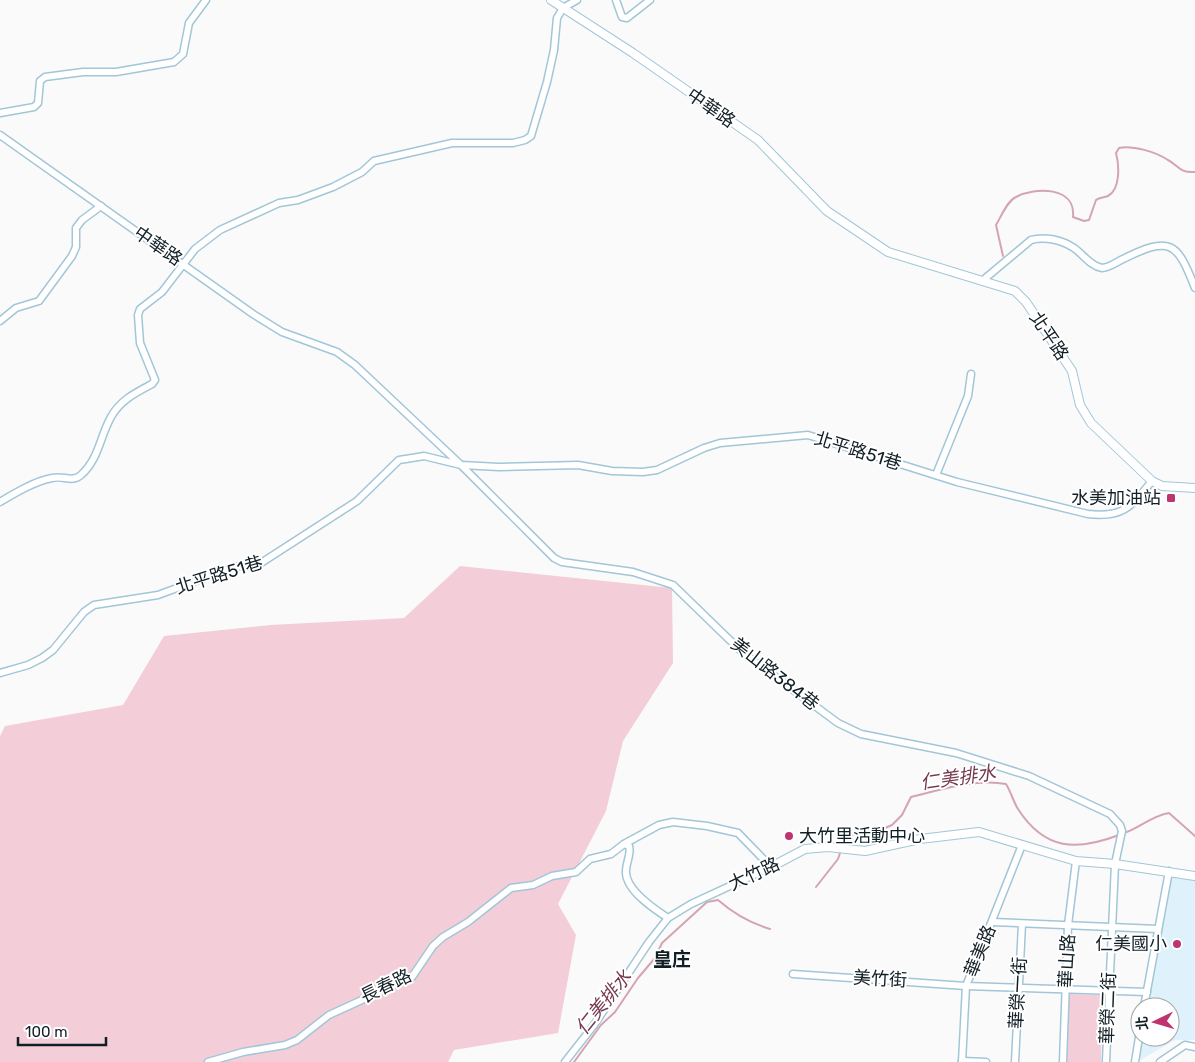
<svg xmlns="http://www.w3.org/2000/svg" width="1195" height="1062" font-family="Rubik,'Noto Sans TC',sans-serif">
<rect width="100%" height="100%" fill="#fafafa"/>
<path fill="#dff1fa" d="M1172,877L1195,880V1040H1175L1137,1062L1142,1037H1170V1007H1148Z"/>
<g fill="#f3ced9">
<path d="M460,566L672,588L673,663L623,741L606,811L558,904L576,935L558,1033L454,1050L448,1062H0V736L5,726L123,705L164,636L270,625L404,618Z"/>
<path d="M1069,994L1103,995L1101,1062H1067Z"/>
</g>
<g fill="none" stroke-linecap="round" stroke-linejoin="round">
<g stroke="#d4a4b3" stroke-width="2">
<path d="M1003,256L996,225C1001,217 1007,201 1016,197C1035,187 1076,186 1073,217L1084,221L1089,220L1096,200C1100,197 1103,198 1108,196C1121,189 1119,164 1116,153L1119,148C1133,145 1156,152 1168,160C1179,166 1179,173 1195,172"/>
<path d="M1124,833C1140,828 1151,816 1169,813L1195,836"/>
<path d="M842,846L843,841L857,832L878,831L892,825L902,815L911,797C940,790 976,778 1006,784C1011,792 1013,801 1018,809C1045,851 1077,851 1119,835"/>
<path d="M816,887L838,859L841,850"/>
<path d="M574,1062L601,1025L615,1012L638,978L655,958L662,943L707,902L718,900C734,914 750,923 770,929"/>
</g>
<g stroke="#a2c6d8" stroke-width="9">
<g id="minor">
<path d="M616,0L622,17L627,18L650,0"/>
<path d="M0,113L34,107L38,103L40,81L45,77L83,72H116L174,62L183,54L189,23L206,0"/>
<path d="M0,135L253,314L282,332L337,352L355,365L461,465L554,558L562,562L633,572L673,585L742,652L838,723L861,734L956,753L1029,776L1110,814L1120,825L1122,831L1115,864L1106,1062"/>
<path d="M982,281L1031,240C1045,236 1062,240 1074,248C1083,254 1090,266 1102,268C1109,268 1117,262 1123,259C1170,236 1177,241 1195,288"/>
<path d="M0,321L16,308L39,301L72,256L76,247V228L82,220L101,206"/>
<path d="M936,475L968,396L971,374"/>
<path d="M0,502C15,493 35,481 52,478C63,475 72,483 81,475C99,459 100,436 111,417C120,400 137,392 152,384L155,380L140,343L138,315L140,309L162,292L195,249L220,230L279,203L298,200L333,187L362,172L374,161L452,143H513L525,140L531,136L547,82L554,50L557,18L563,8L577,0"/>
<path d="M0,673L28,665L42,658L53,650L84,612L94,605L158,595L234,567L261,563L357,501L399,460L412,458L424,456L461,465L499,467L578,465L612,471L643,472L657,470L704,448L720,443L808,435L957,482L1088,514C1123,518 1131,507 1152,481"/>
<path d="M992,922L1158,929"/>
<path d="M793,974L966,986L1147,992"/>
<path d="M1144,1007L1169,871"/>
<path d="M962,1061L986,1062"/>
<path d="M208,1062L243,1052L285,1045L297,1040L329,1015L412,977L433,946L443,937L468,922L511,888L533,885L552,876L576,872L590,859L611,854L624,844L629,846C632,855 625,863 626,873C627,891 654,909 668,918"/>
<path d="M565,1062L594,1025L649,942L668,918L691,904L771,867L738,833L707,826L673,822L659,825L624,844"/>
<path d="M962,1062L966,986L1022,845"/>
<path d="M1015,1062L1022,924"/>
<path d="M1063,1062L1068,925L1076,861"/>
<path d="M1135,1062L1140,1031"/>
<path d="M1160,1062L1185,1045L1195,1047"/>
</g>
</g>
<g stroke="#a2c6d8" stroke-width="10">
<g id="tertiary">
<path d="M551,0L633,53L758,140L827,211L888,252L1015,291L1026,302L1072,371L1080,405L1091,423L1152,481L1162,486L1195,488"/>
<path d="M771,867L805,849L828,847L865,851L920,839L979,832L1076,861L1115,864L1195,876"/>
</g>
</g>
<use href="#minor" stroke="#fff" stroke-width="6"/>
<use href="#tertiary" stroke="#fff" stroke-width="8"/>
</g>
<g fill="#bd3471" stroke="#fff" stroke-width="2">
<rect x="1166" y="493" width="10" height="10" rx="2.5"/>
<circle cx="789" cy="836" r="5"/>
<circle cx="1177" cy="944" r="5"/>
</g>
<g text-anchor="middle" stroke-width="4" stroke-linejoin="round" paint-order="stroke">
<g font-size="18" fill="#111f26" stroke="#fff">
<text transform="translate(711 108) rotate(35)" y="6">中華路</text>
<text transform="translate(158 246) rotate(35)" y="6">中華路</text>
<text transform="translate(1049 336) rotate(56)" y="6">北平路</text>
<text transform="translate(858 451) rotate(17)" y="6">北平路51巷</text>
<text transform="translate(219 575) rotate(-17)" y="6">北平路51巷</text>
<text transform="translate(775 674) rotate(38)" y="6">美山路384巷</text>
<text transform="translate(754 874) rotate(-25)" y="6">大竹路</text>
<text transform="translate(980 951) rotate(-68)" y="6">華美路</text>
<text transform="translate(1067 961) rotate(-87)" y="6">華山路</text>
<text transform="translate(880 979) rotate(3)" y="6">美竹街</text>
<text transform="translate(386 986) rotate(-26)" y="6">長春路</text>
<text transform="translate(1018 993) rotate(-87)" y="6">華榮一街</text>
<text transform="translate(1108 1008) rotate(-88)" y="6">華榮二街</text>
</g>
<g font-size="18" fill="#111f26" stroke="#fff" text-anchor="end">
<text x="1161" y="504">水美加油站</text>
<text x="799" y="842" text-anchor="start">大竹里活動中心</text>
<text x="1167" y="950">仁美國小</text>
</g>
<g font-size="19" font-style="italic" fill="#75384f" stroke="#fff">
<text transform="translate(958 777) rotate(-8)" y="7">仁美排水</text>
<text transform="translate(603 1002) rotate(-51)" y="7">仁美排水</text>
</g>
<g font-size="19" font-weight="bold" fill="#111f26" stroke="#fff">
<text x="672" y="966">皇庄</text>
</g>
</g>
<g transform="translate(1155 1022) rotate(265)"><circle r="24" fill="#ffffff" stroke="#a0a5a8"/>
<path d="M0-4L9 19L0 12L-9 19Z" fill="#bd3471"/>
<text y="-8" font-size="14" font-weight="bold" text-anchor="middle" fill="#111f26">北</text>
</g>
<path d="M18 1037v8h88v-8" fill="none" stroke="#111f26" stroke-width="2.5"/>
<text x="25" y="1037" font-size="15" fill="#111f26" stroke="#ffffff" stroke-width="4" paint-order="stroke">100 m</text>
</svg>
